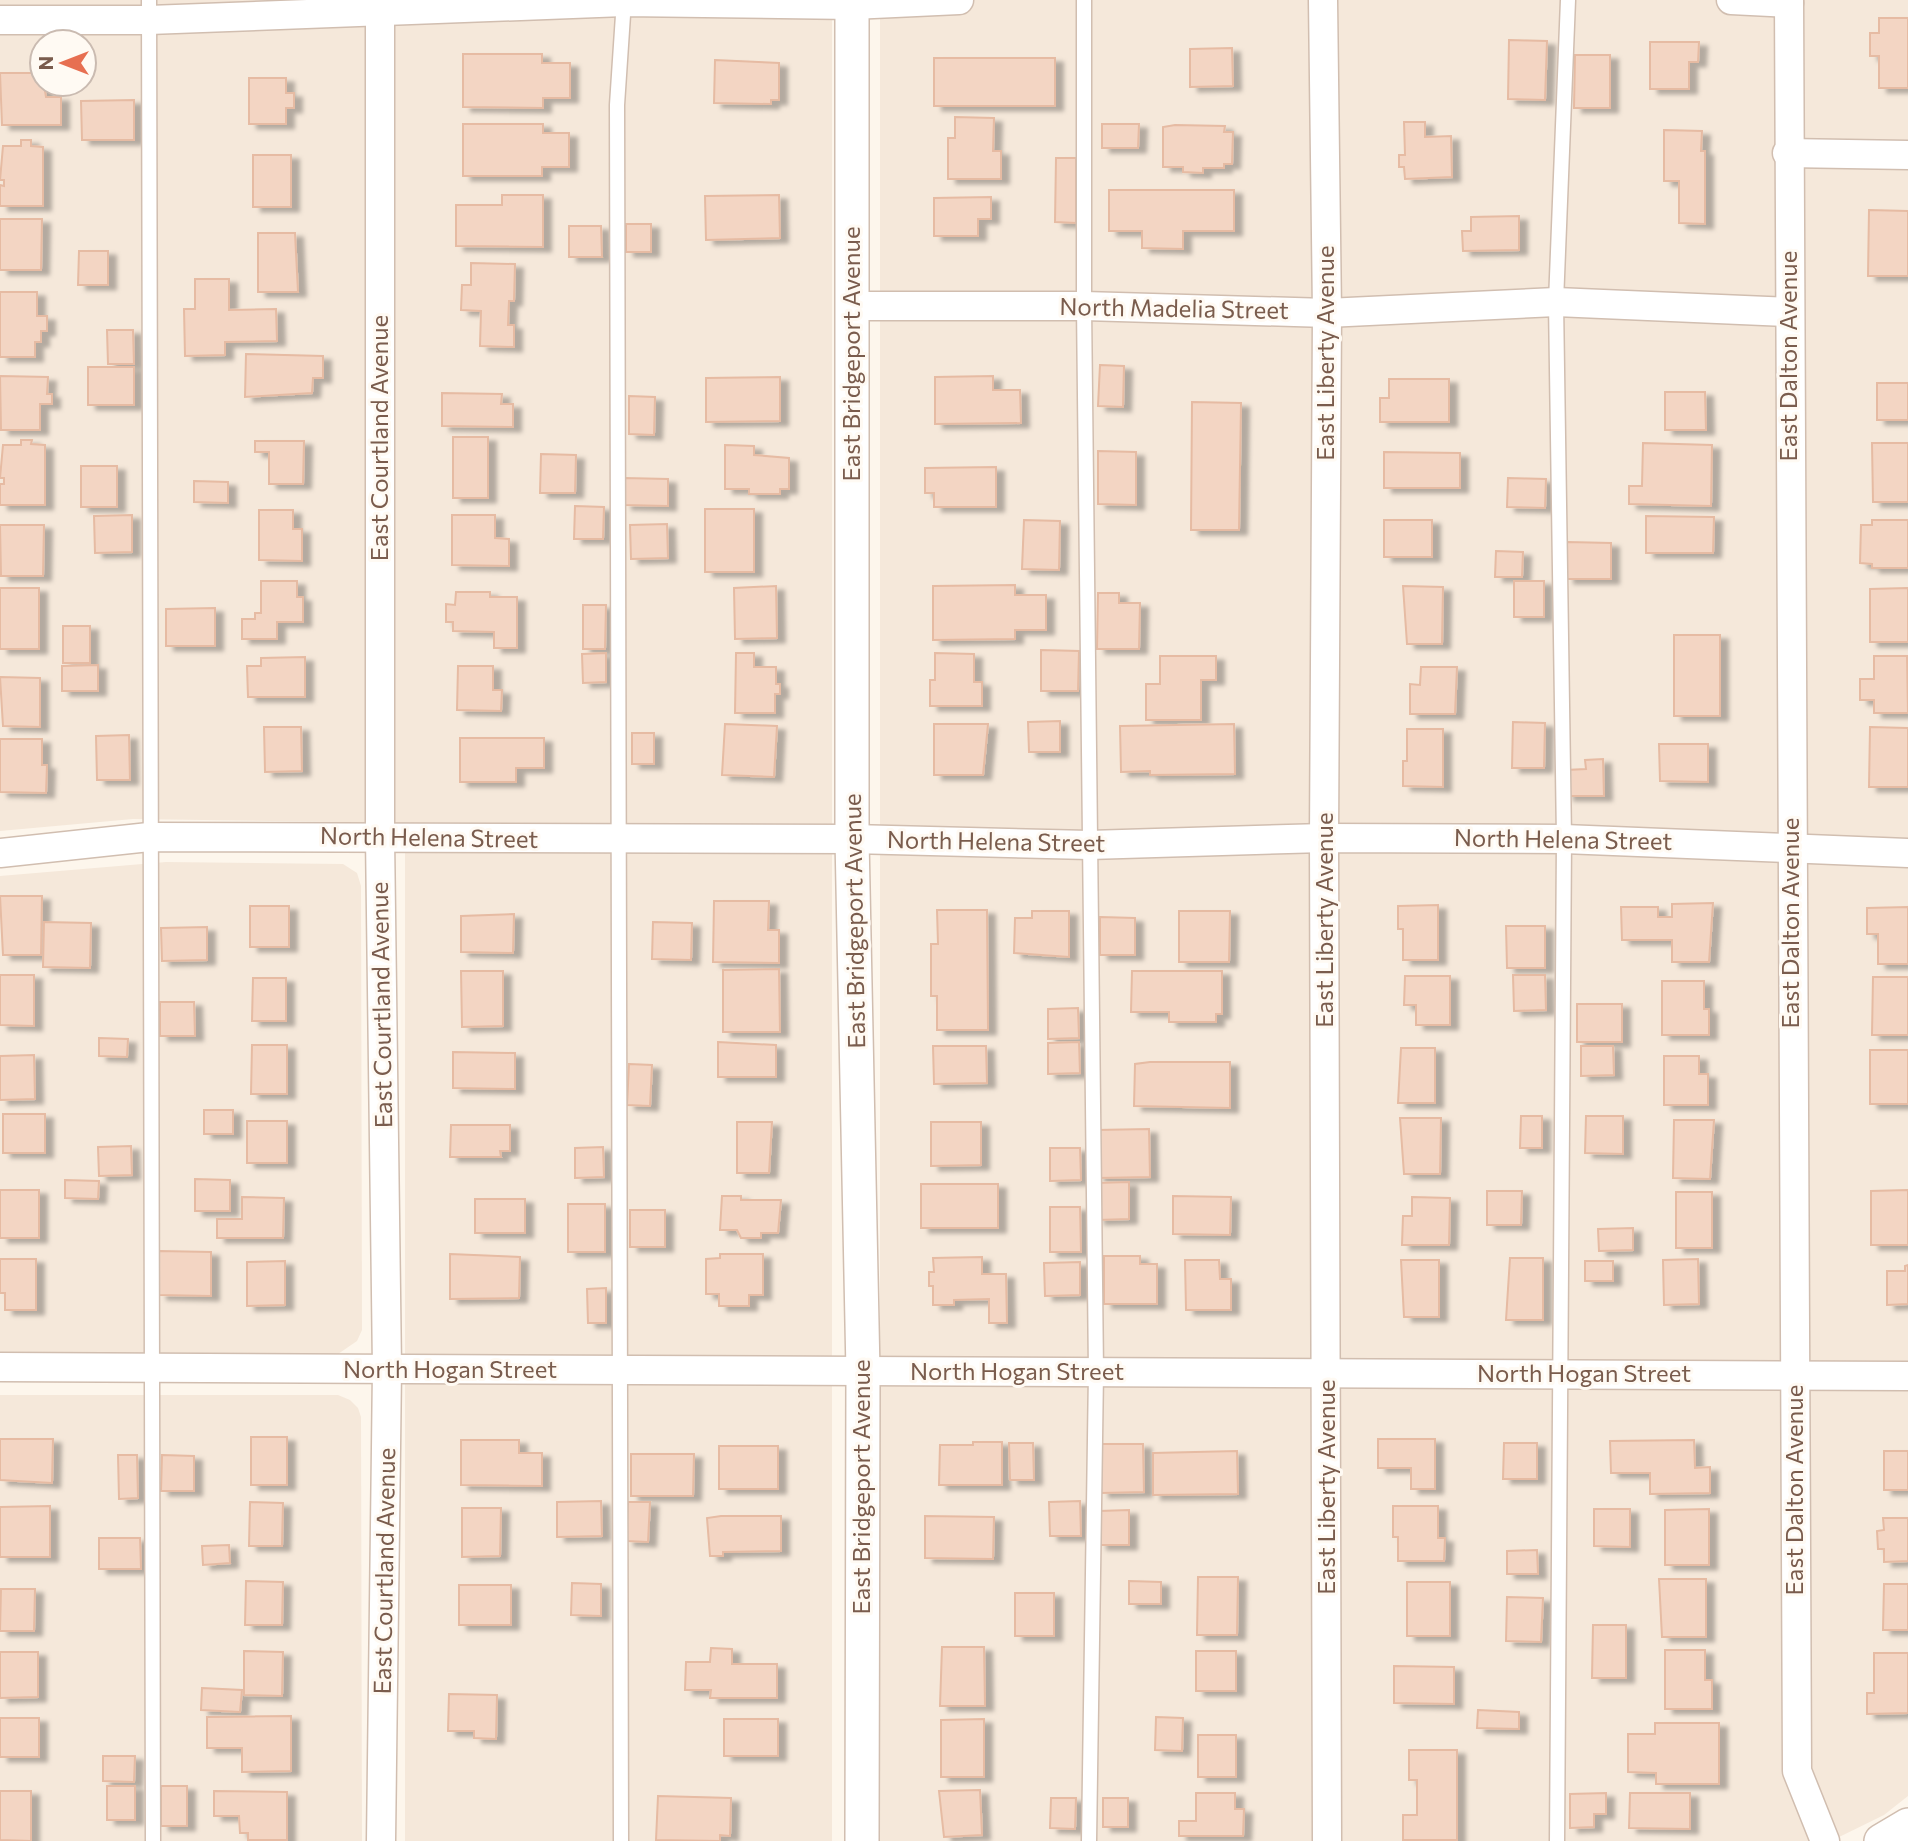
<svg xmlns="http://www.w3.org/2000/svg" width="1908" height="1841" font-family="Commissioner,sans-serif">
<defs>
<filter id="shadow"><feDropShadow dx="8" dy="4.5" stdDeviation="2" flood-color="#0004"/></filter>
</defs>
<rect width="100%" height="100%" fill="#fdf6ec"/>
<g fill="#f5e8da" fill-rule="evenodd">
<path d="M0,0H832V1841H405V823L133,819L0,831ZM42,42H84V84H42Z"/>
<path d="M880,0H1908V1796L1884,1815L1831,1841H880Z"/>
<path d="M166,862L343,864L357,873L361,886L362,1330L357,1341L338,1354L0,1353V876Z"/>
<path d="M0,1395H338L350,1400L358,1408L361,1417L362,1841H0Z"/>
</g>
<g fill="#f3d5c3" stroke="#e6bba3" stroke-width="2" filter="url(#shadow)">
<path d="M1879,18H1908V88H1879V56H1870V33H1879Z"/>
<path d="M1509,40L1547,41L1545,100L1508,99Z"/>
<path d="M1650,42H1699L1698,62H1689V89H1650Z"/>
<path d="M1232,48L1233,86L1190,87V49Z"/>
<path d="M463,54H542V63H570V98H543V108L463,107Z"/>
<path d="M1575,55H1610V108H1574Z"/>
<rect x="934" y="58" width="121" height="48"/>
<path d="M715,60L779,63V100H771V104L714,103Z"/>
<path d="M0,73H42L46,97H61V125H2Z"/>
<path d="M249,78H286V93H294V108H286V124H249Z"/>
<path d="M134,100V140H82L81,101Z"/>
<path d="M955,117L994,118L993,151H1001V179H948V138H955Z"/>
<path d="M1404,122H1425V137L1451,136L1452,177L1405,179L1404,167H1399V155H1405Z"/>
<path d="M463,124H543V133H569V167H542V176H463Z"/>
<path d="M1102,124H1139L1138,148H1102Z"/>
<path d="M1175,125L1225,126L1224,132H1233L1232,164H1224V168H1203V173L1183,172V167H1163V127Z"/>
<path d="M1664,130L1702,131L1701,151H1705V224L1679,223V181H1664Z"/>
<path d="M21,140H31V146L43,147V206H0V185L4,186V180H0L3,146H21Z"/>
<rect x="253" y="155" width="38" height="52"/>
<path d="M1056,158H1076V223L1055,222Z"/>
<path d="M1109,190H1234V231H1183V249L1142,248V231H1109Z"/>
<path d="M502,195H543V247L456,246V205H502Z"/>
<path d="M779,195L780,238L706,240L705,196Z"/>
<path d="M991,197V219H978V236H934V198Z"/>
<path d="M1869,210L1908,211V276H1868Z"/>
<path d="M1519,216V250L1463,251L1462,231H1471V217Z"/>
<path d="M0,219H42L41,270H0Z"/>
<rect x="626" y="224" width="25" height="28"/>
<path d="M569,226H601L602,257H569Z"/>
<path d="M258,233H295L298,292H258Z"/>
<path d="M79,251H108V285H78Z"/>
<path d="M471,263L515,264L514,301H509L508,325H514V347L480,346L481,311L461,310L462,285H471Z"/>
<path d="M195,279H229V310L276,309L277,341L225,342V355L185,356L184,309H195Z"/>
<path d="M0,292H37V316H47V331H41V342H35V357H0Z"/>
<path d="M107,330H133L134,364H108Z"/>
<path d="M246,354L323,356V378H313L312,393L245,397Z"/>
<path d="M1100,365L1124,366L1123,407L1098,406Z"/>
<rect x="88" y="367" width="46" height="38"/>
<path d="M0,376L48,377L47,394H52V404H40V430H1Z"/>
<path d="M993,376V390H1020L1021,423L935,424V377Z"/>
<path d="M780,377V421L706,422V378Z"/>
<path d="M1389,379H1449V422H1380V398H1389Z"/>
<rect x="1877" y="383" width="31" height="37"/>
<path d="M1665,392H1705L1706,430H1665Z"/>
<path d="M442,393L502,394L501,404H513V427L442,426Z"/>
<path d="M629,396L655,397L654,435L629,434Z"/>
<path d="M1192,402L1241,403L1239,530H1191Z"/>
<rect x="453" y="437" width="35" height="61"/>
<path d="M21,440H32L31,444L45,445V505H0V484H4V478H0L3,445H21Z"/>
<path d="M255,441H304L303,484H269V452H255Z"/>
<path d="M1643,443L1712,445L1711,506L1629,504V486H1642Z"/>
<path d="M1872,443H1908V502H1873Z"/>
<path d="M725,445L754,446V455L789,458V489H780V494H749V489H725Z"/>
<path d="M1098,451L1136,452V505L1098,504Z"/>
<path d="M1384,452L1460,453V488H1384Z"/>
<path d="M541,454L576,455L575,493H540Z"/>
<rect x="81" y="466" width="36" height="41"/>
<path d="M996,467V507H934V493H925V468Z"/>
<path d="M624,478L668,479V506L624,505Z"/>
<path d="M1508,478L1546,479L1545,508L1507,507Z"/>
<path d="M194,481L228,482V503L194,502Z"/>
<path d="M575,506L604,507L603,539H574Z"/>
<rect x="705" y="509" width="49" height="63"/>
<path d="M259,510H293V529H302V561L259,560Z"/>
<path d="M132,515V552L95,553L94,516Z"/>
<path d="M452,515H495V538L509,539V566L452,565Z"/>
<path d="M1646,516L1714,517L1713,553H1646Z"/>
<path d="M1024,520L1060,521L1059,570L1022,569Z"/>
<rect x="1384" y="520" width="48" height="37"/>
<path d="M1872,520H1908V568H1872V564L1860,563L1861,525H1872Z"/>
<path d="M667,524L668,558L631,559L630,525Z"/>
<path d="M0,525H44L43,576H1Z"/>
<path d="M1567,542L1611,543V579H1566Z"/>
<path d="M1496,551L1523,552L1522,577H1495Z"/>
<path d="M261,581H297V597H303V622H277V639H242V619H255V613H261Z"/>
<rect x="1514" y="581" width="30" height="36"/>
<path d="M1015,585V595H1046V630H1015V639L933,640V586Z"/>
<path d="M776,586L777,638L735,639L734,588Z"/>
<path d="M1403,586L1443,587L1442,644H1407Z"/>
<rect x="0" y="588" width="39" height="61"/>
<path d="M1908,588V642H1870V589Z"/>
<path d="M456,592H490V597H517V648H494V632L453,631V622H446V604L455,605Z"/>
<path d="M1098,593H1119V603H1140L1139,649H1097Z"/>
<path d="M583,605H606L605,649H583Z"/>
<path d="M215,608V646H166V609Z"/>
<rect x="63" y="626" width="27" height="37"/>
<rect x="1674" y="635" width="46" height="81"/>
<path d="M1041,650L1079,651L1078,691H1041Z"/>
<path d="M606,653V682L583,683L582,654Z"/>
<path d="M736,653H754V667H776V684H780V694H775V713H735Z"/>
<path d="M935,653L974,654V682H982V706H930V680H935Z"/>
<path d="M1160,656H1216V680H1201V720H1146V684H1160Z"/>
<path d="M1874,656H1907L1908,713H1874V700H1860V679H1874Z"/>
<path d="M305,657V697H248L247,666H261V658Z"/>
<path d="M98,665V691H62V666Z"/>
<path d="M458,666H493V690H502L501,711L457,710Z"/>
<path d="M1421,667H1457L1455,714H1410V684L1420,685Z"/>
<path d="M0,677L40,678V727L3,726Z"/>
<path d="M1060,721V752H1029L1028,722Z"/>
<path d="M1513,722L1545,723L1544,768H1512Z"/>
<path d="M725,724L777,726L774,777L722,775Z"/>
<path d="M934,724H988L983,775H934Z"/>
<path d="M1234,724L1235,774L1150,775V771L1121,772L1120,726Z"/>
<path d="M264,727H301L302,771L265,772Z"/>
<path d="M1870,727L1908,728V787H1869Z"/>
<path d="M1407,729H1443V787L1403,786V761H1407Z"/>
<rect x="632" y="733" width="22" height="31"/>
<path d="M129,735L130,780H97L96,736Z"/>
<path d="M460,738H544V768H516V782H460Z"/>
<path d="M0,739H42V765H47L46,793L0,792Z"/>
<path d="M1659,744H1708V782L1660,781Z"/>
<path d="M1603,759L1604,796H1566V770L1586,769L1585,760Z"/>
<path d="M0,896H42L41,955H3Z"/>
<path d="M714,901H769L768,930H779V963L713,962Z"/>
<path d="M1713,903L1709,962H1672V940H1622L1621,907H1658V917H1672V904Z"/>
<path d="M1438,905V960H1403V929H1398V906Z"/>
<rect x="250" y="906" width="39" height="41"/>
<path d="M1908,907V964H1878V934H1867V908Z"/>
<path d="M937,910H987L988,1030H937V996H931V944H938Z"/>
<path d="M1032,911H1069V957L1014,953L1015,918H1032Z"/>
<path d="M1179,911H1230L1229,962H1179Z"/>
<path d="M514,914L513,953L461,952V916Z"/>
<path d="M1100,917L1135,918V955H1100Z"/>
<path d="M44,922L91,923L90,968L43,967Z"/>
<path d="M653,922L692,923L691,960L652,959Z"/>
<path d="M1506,926H1545V968H1507Z"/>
<path d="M207,927V960L162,961L161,928Z"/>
<path d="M779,969L780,1032H723V970Z"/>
<path d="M461,971H503V1026L462,1027Z"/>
<path d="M1132,971H1222V1014H1216V1022H1169V1012H1131Z"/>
<path d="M0,975H34V1026L0,1025Z"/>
<path d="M1513,975H1545L1546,1010L1514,1011Z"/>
<path d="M1405,976H1450V1025H1416V1005H1404Z"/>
<path d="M1873,977H1908V1035H1872Z"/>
<path d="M253,978H286V1021H252Z"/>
<path d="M1662,981H1704V1009H1709V1035H1662Z"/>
<path d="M160,1002H194L195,1036H160Z"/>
<rect x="1577" y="1004" width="45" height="38"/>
<path d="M1078,1008L1079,1038L1048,1039V1009Z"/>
<path d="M99,1038L128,1039L127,1057L99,1056Z"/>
<path d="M718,1042L776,1045V1077H718Z"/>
<path d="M1079,1042L1080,1073L1048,1074V1043Z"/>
<path d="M252,1045H287V1094H251Z"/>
<path d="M933,1046H986L987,1083L934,1084Z"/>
<path d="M1581,1046H1613L1614,1075L1581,1076Z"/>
<path d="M1401,1048H1435V1103H1398Z"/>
<rect x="1870" y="1050" width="38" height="54"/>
<path d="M453,1052L515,1053V1089L453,1088Z"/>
<path d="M34,1055L35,1099L0,1100V1056Z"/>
<path d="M1664,1056H1699V1074H1708V1105H1664Z"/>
<path d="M1150,1062H1230V1108L1134,1106L1135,1064Z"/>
<path d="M629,1064L652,1065L650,1106L627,1105Z"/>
<rect x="204" y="1110" width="29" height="24"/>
<rect x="3" y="1114" width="42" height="39"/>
<path d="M1521,1116H1542V1148H1520Z"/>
<path d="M1586,1116H1623V1154L1585,1153Z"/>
<path d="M1400,1118H1441L1440,1174H1404Z"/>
<path d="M1674,1120H1714L1710,1179L1673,1178Z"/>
<rect x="247" y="1121" width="40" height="42"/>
<path d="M737,1122H772L769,1173H737Z"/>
<path d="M931,1122H981V1165L931,1166Z"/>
<path d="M451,1125H510V1151H500L501,1157H450Z"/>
<path d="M1149,1129L1150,1177L1097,1178L1096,1130Z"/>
<path d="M131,1146L132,1175L99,1176L98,1147Z"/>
<path d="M603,1147L604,1177L575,1178V1148Z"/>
<path d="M1050,1148H1080L1081,1180L1050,1181Z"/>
<path d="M195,1179L230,1180V1211H195Z"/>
<path d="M65,1180L99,1181L98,1199L65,1198Z"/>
<path d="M1129,1182V1219L1097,1220L1096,1183Z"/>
<rect x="921" y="1184" width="77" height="44"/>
<rect x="0" y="1190" width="39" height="48"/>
<path d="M1908,1190V1245H1871V1191Z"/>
<path d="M1487,1191H1522L1521,1225H1487Z"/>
<rect x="1676" y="1192" width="36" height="56"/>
<path d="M722,1196H741V1200H781L778,1233H761V1238H741L737,1230H720Z"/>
<path d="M1173,1196L1231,1197L1230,1235L1173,1234Z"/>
<path d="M242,1197L284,1198L283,1238H217V1219H242Z"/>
<path d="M1412,1197L1450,1198L1449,1245H1402L1403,1216H1412Z"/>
<rect x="475" y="1199" width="50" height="34"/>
<rect x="568" y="1204" width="37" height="48"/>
<path d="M1050,1207H1080L1081,1252H1050Z"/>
<rect x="630" y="1210" width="35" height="37"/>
<path d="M1633,1228V1250L1599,1251L1598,1229Z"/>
<path d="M159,1251L211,1252V1296L159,1295Z"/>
<path d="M450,1254L520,1257L519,1298L450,1299Z"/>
<path d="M720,1254H763V1295H749V1306H719V1294H706V1259L720,1258Z"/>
<path d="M1104,1256H1140V1264H1157V1304H1104Z"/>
<path d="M982,1257V1274H1006L1007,1323H989V1299L954,1300V1305H933V1286H929V1272H934L933,1258Z"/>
<path d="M1510,1258H1543V1320H1506Z"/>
<path d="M0,1259H36V1310H5V1293H0Z"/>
<path d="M1698,1259L1699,1304L1664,1305L1663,1260Z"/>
<path d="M1185,1260H1219L1220,1279H1231V1310H1186Z"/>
<path d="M1401,1260H1439V1317H1404Z"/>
<path d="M285,1261V1305L247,1306V1262Z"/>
<rect x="1585" y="1261" width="28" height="20"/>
<path d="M1080,1262V1295L1045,1296L1044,1263Z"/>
<path d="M1908,1265V1304L1887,1305V1271H1905V1266Z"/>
<path d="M606,1288V1323H588L587,1289Z"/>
<rect x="251" y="1437" width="36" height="48"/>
<path d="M0,1439H53L52,1483L0,1480Z"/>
<path d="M1378,1439H1435V1489H1411V1468H1378Z"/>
<path d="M461,1440H519V1453H542V1486L461,1485Z"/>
<path d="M1694,1440L1695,1468L1710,1467V1493L1650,1494V1473H1611L1610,1441Z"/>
<path d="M973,1442H1002V1485H939L940,1445H973Z"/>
<path d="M1009,1443H1033L1034,1480H1010Z"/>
<path d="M1504,1443H1537V1479H1503Z"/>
<path d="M1100,1444H1143L1144,1492L1101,1493Z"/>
<rect x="719" y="1446" width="59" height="43"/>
<path d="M1237,1451L1238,1494L1153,1495V1453Z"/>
<rect x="1884" y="1451" width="24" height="39"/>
<path d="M631,1454H694L693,1496H631Z"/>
<path d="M118,1455H137L138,1498L119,1499Z"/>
<path d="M162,1455L194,1456V1491H161Z"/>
<path d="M601,1501L602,1536L557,1537V1502Z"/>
<path d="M1080,1501L1081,1536H1050L1049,1502Z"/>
<path d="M250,1502L283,1503L282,1546H249Z"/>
<path d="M628,1502H650L648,1542L626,1541Z"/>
<path d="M50,1506V1557H0V1507Z"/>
<path d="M1393,1506H1438V1538H1445L1444,1561H1398V1537H1393Z"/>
<path d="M462,1508H501L500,1556L462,1557Z"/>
<path d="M1594,1509H1630V1547L1594,1546Z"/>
<path d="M1709,1509V1565H1665V1510Z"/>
<path d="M1129,1510V1545H1099V1511Z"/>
<path d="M721,1516H781V1551L723,1552V1556H710L707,1518Z"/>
<path d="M925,1516L994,1517L993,1559L925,1558Z"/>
<path d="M1883,1518H1908V1561L1884,1562V1549H1878L1877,1531L1884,1530Z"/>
<path d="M99,1538H140L141,1569H99Z"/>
<path d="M229,1545L230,1563L203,1565L202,1546Z"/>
<path d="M1537,1550L1538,1574H1507V1551Z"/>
<path d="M1198,1577H1238L1237,1635H1197Z"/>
<path d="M1659,1579H1706V1637H1662Z"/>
<path d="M246,1581L283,1582L282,1625H245Z"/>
<path d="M1129,1581L1161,1582V1604H1129Z"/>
<rect x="1407" y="1582" width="43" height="54"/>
<path d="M572,1583L601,1584V1616L571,1615Z"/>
<path d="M1884,1584H1908V1630H1883Z"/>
<rect x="459" y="1585" width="52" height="40"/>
<path d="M1,1589H35L34,1631H0Z"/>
<rect x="1015" y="1593" width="39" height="43"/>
<path d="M1507,1597L1543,1598L1541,1642L1506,1641Z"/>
<path d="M1593,1625H1626V1678H1592Z"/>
<path d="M942,1647H984L985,1706H940Z"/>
<path d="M711,1648L732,1649V1664H777V1698H710L711,1690H685L686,1662H710Z"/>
<path d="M1665,1650H1705V1680H1712V1709H1665Z"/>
<path d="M244,1651L283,1652L282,1696L244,1695Z"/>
<rect x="1196" y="1651" width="40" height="40"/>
<path d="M0,1652H38V1697L0,1698Z"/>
<path d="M1874,1653H1908V1713L1867,1714V1693H1874Z"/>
<path d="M1394,1666L1454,1667V1704L1394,1703Z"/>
<path d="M202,1688L242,1690L240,1712L201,1710Z"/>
<path d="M449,1694L497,1695L496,1739L474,1738V1731H448Z"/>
<path d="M1478,1710L1519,1712V1729L1477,1728Z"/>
<path d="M291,1716V1771L242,1772V1748H207V1717Z"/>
<path d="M1156,1717L1183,1718L1182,1751L1155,1750Z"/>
<rect x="0" y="1718" width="39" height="39"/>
<rect x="724" y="1719" width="54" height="37"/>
<path d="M984,1719V1777H941V1720Z"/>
<path d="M1655,1723H1719V1784H1656V1773L1628,1772V1734H1655Z"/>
<rect x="1198" y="1735" width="38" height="42"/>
<path d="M1409,1750H1457V1840H1403V1815H1417V1780H1409Z"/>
<path d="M103,1756H135L134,1782L103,1781Z"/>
<rect x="107" y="1786" width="28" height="34"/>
<rect x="161" y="1786" width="26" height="40"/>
<path d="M980,1790L982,1835L944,1837L939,1791Z"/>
<path d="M0,1791H31V1841L0,1840Z"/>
<path d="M214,1791L287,1792V1840H248V1833H240L239,1816H214Z"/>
<path d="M1196,1793H1235V1809H1244L1243,1836H1179V1821H1196Z"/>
<path d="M1606,1793V1814H1594V1827L1570,1828V1794Z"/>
<path d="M1630,1793H1690V1829L1629,1828Z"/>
<path d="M658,1796L731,1798L730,1836L720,1835V1841L656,1840Z"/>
<path d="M1051,1798H1076L1075,1829L1050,1828Z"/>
<rect x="1103" y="1798" width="25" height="29"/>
</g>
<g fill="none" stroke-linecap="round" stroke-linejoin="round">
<g stroke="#d1beb0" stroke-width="17">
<g id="service">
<path d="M149,0L153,1841"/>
<path d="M1084,0V306L1096,1372L1089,1841"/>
<path d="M621,1841L617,105L624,0"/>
<path d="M1557,1841L1564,839L1556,302L1568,0"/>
</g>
</g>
<g stroke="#d1beb0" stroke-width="31">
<g id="minor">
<path d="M380,0V837L387,1369L381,1841"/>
<path d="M1323,0L1327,313L1324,838L1327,1841"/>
<path d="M1731,0L1789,3"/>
<path d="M1789,0L1797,1771L1825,1841"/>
<path d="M0,20H149L624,2L852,5L959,0"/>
<path d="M1787,153L1908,155"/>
<path d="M852,306H1084L1327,313L1556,302L1789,312"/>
<path d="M0,853L149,837L852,839L1089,845L1324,838L1564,839L1908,853"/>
<path d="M0,1367L1908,1376"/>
</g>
</g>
<g stroke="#d1beb0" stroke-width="36">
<g id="tertiary">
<path d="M852,0V839L863,1372L862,1841"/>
<path d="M1881,1841L1908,1825"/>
</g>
</g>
<use href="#service" stroke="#fff" stroke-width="14"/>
<use href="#minor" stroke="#fff" stroke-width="28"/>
<use href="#tertiary" stroke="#fff" stroke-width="33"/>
</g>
<g text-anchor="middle" stroke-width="6" stroke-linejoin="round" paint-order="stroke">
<g font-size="24" fill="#7a5c4d" stroke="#fffaf3">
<text transform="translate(1174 309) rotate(1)" y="8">North Madelia Street</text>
<text transform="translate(1326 353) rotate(-90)" y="8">East Liberty Avenue</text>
<text transform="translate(852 354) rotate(-90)" y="8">East Bridgeport Avenue</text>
<text transform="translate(1789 356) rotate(-90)" y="8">East Dalton Avenue</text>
<text transform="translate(380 438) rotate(-90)" y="8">East Courtland Avenue</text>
<text transform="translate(429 838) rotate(1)" y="8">North Helena Street</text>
<text transform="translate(1563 840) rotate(1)" y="8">North Helena Street</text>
<text transform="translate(996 842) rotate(1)" y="8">North Helena Street</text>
<text transform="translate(1325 920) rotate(-90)" y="8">East Liberty Avenue</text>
<text transform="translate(855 921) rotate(-91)" y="8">East Bridgeport Avenue</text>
<text transform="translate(1791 923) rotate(-90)" y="8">East Dalton Avenue</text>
<text transform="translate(382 1005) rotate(-91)" y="8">East Courtland Avenue</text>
<text x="450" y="1378">North Hogan Street</text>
<text x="1017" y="1380">North Hogan Street</text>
<text x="1584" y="1382">North Hogan Street</text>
<text transform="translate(862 1487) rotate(-90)" y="8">East Bridgeport Avenue</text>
<text transform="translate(1327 1487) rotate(-90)" y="8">East Liberty Avenue</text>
<text transform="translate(1795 1490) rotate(-90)" y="8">East Dalton Avenue</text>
<text transform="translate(385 1571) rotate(-89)" y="8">East Courtland Avenue</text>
</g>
</g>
<g transform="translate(63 63) rotate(270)"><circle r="33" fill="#fffaf3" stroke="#cabbb1" stroke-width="2"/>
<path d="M0-5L12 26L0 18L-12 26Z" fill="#e76f51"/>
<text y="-10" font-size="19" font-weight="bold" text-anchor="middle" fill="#7a5c4d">N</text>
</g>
</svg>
